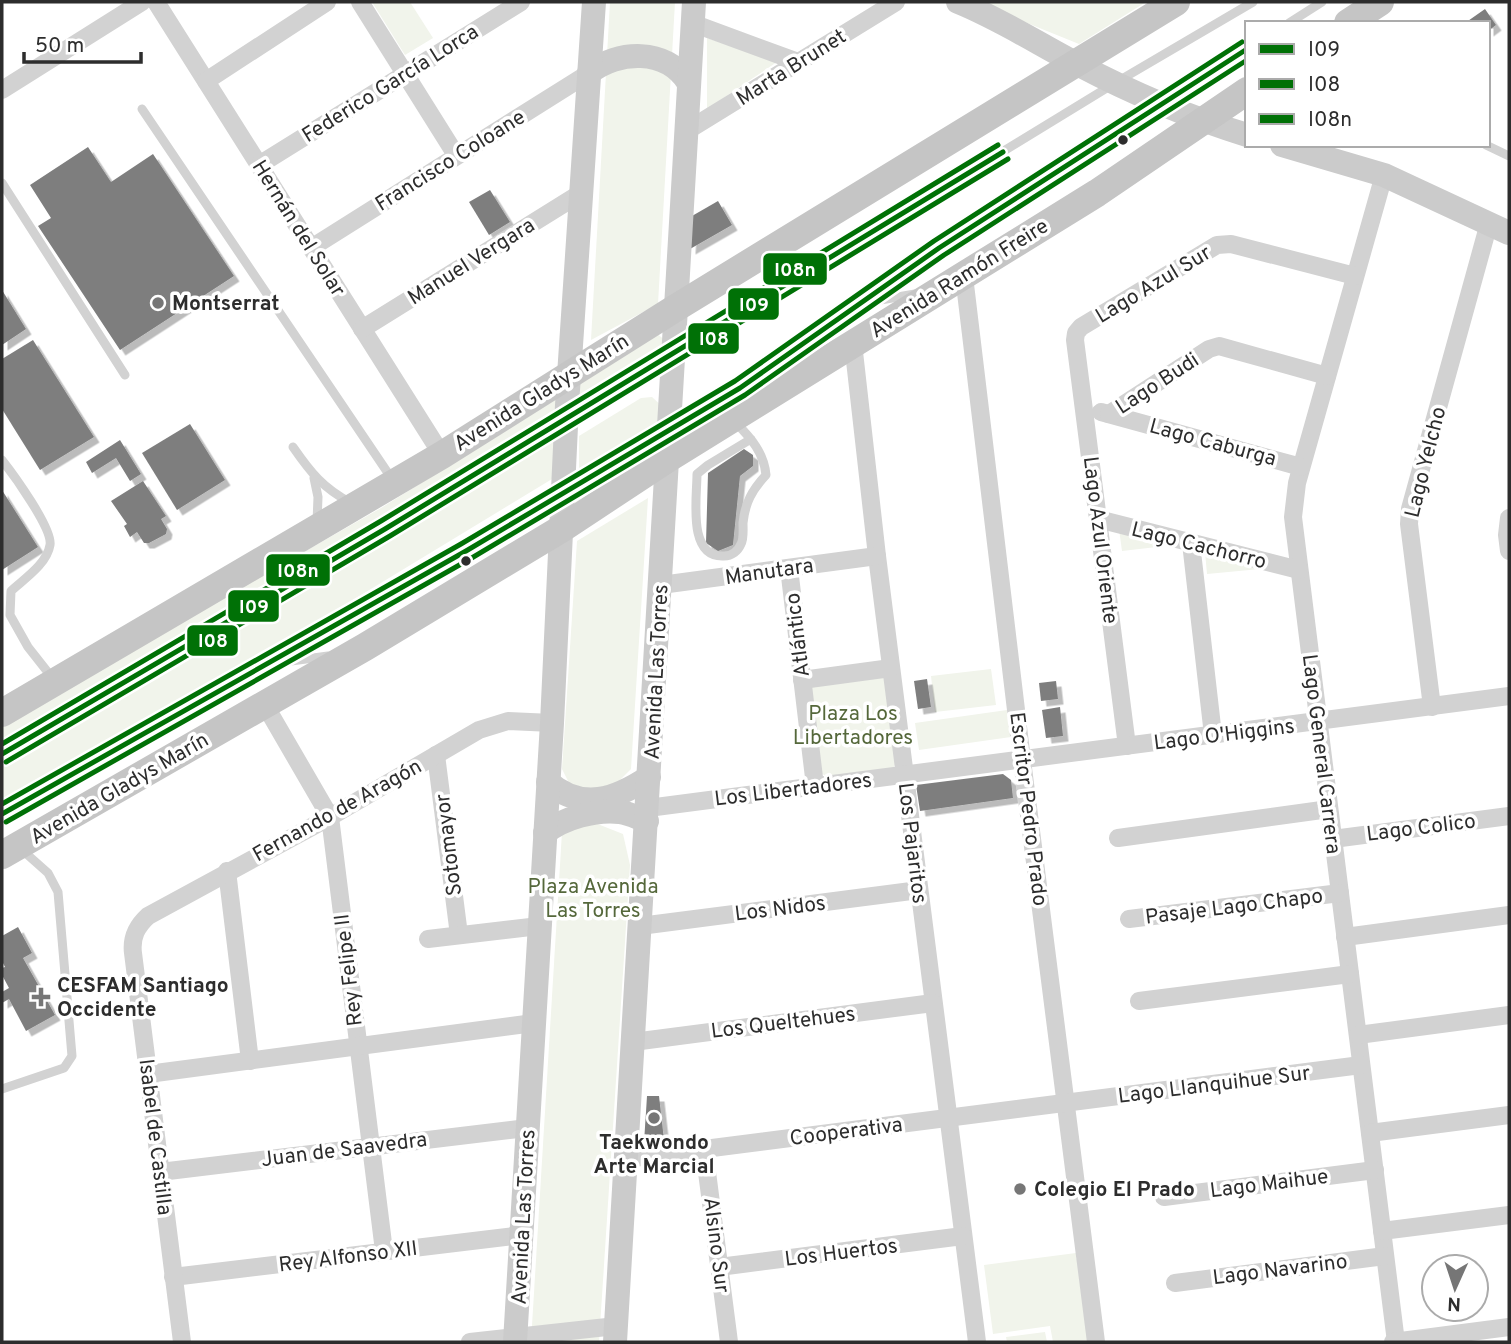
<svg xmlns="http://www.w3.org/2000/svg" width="1511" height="1344" font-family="Overpass,sans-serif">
<defs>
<filter id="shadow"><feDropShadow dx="5.5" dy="5.5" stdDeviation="0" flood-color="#0004"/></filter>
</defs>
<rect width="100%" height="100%" fill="#fff"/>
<g fill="#f1f4eb">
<path d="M372,2H410L433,38L405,55Z"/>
<path d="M610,2H675L658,304L591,340Z"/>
<path d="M975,2H1146L1079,44Z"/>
<path d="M707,38L777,62L707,109Z"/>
<path d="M656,333L666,341V349L580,400V379Z"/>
<path d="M652,397L665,409V420L579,476V436L641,398Z"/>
<path d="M558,398L555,416L282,582L2,746V724L381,508Z"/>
<path d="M556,440L557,476L236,671L2,805V760Z"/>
<path d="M658,445V454L570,510L566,502Z"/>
<path d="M648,498L631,769L608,792L570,785L562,769L577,541Z"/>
<path d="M1119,529L1174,545L1122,551Z"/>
<path d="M1205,552L1260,569L1207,574Z"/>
<path d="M991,669L996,705L935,712L931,676Z"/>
<path d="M877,674L886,678L896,763L892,770L827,777L821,773L810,687Z"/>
<path d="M1007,710L1011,737L919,750L915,723Z"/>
<path d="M590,821L623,834L630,865L599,1342H531L562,832Z"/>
<path d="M1076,1253L1088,1342H1053L1050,1326L993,1334L984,1265Z"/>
<path d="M1045,1332L1047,1342H1007L1006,1337Z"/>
</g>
<g fill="#7e7e7e" filter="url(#shadow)">
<path d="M1485,9L1496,25L1488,31V23H1465Z"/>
<path d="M88,147L111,182L153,154L234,276L120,350L38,226L51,218L30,185Z"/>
<path d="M490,190L510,222L489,235L469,202Z"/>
<path d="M718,201L732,225L690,249L692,216Z"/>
<path d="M2,290L26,329L2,345Z"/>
<path d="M33,340L94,437L40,470L2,409V359Z"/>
<path d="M190,424L225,480L177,510L142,453Z"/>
<path d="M120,440L141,474L130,481L116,458L92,473L86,462Z"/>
<path d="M744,449L753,455V466L740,476L733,545L718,551L706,543L708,473Z"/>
<path d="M143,481L166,516L161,519L167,529L166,534L149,543H144L137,532L130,537L124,526L127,524L111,501Z"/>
<path d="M2,490L38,547L2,570Z"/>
<path d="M927,679L931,707L918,709L914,681Z"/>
<path d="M1056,681L1058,699L1041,701L1039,683Z"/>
<path d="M1060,707L1063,736L1046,738L1042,710Z"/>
<path d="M1003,774L1011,780L1013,798L920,811L916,785Z"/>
<path d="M18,927L32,953L23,958L55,1015L26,1031L9,999L2,1003V992L9,988L2,975V968L5,967L2,961V936Z"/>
<path d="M647,1096H659L664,1140L644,1143Z"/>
</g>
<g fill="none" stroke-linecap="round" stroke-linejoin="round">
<g stroke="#d2d2d2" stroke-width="9">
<path d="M1289,23L1322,2"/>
<path d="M142,109L392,479"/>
<path d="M1486,145L1509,156"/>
<path d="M2,183L125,375"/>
<path d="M863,303L915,294"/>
<path d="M736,423C751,438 764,453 766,475C752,490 745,503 743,523C743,530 744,539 741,544C738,551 732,556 724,556C687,558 697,498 697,474L708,465L751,439"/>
<path d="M293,447C311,473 323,488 351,503"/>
<path d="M2,460C13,474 53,529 50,545C47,564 24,579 11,591L10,615L28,647L54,680"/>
<path d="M314,478L318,497L317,523"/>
<path d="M269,664L328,656"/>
<path d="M2,754L385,529L1115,83L1253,2"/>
<path d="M2,814C249,674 499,537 740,388L939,248L1247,49"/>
<path d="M2,1089L64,1068L72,1056L58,892L48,873L21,849"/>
</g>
<g stroke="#d2d2d2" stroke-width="18">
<path d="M156,2L442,455"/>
<path d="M360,2L456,155"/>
<path d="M692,23L798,62"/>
<path d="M206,81L327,2"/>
<path d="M2,90L142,2"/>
<path d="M685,132L896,2"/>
<path d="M259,165L521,2"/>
<path d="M1384,175L1297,483L1293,517L1396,1342"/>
<path d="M311,248L589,73"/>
<path d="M964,276L1022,760L1096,1342"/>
<path d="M362,329L581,193"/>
<path d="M853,343L877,556L977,1342"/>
<path d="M1101,412L1301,467"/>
<path d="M1109,414L1209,349L1219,346L1327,376"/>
<path d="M1509,518L1507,535L1509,551"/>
<path d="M1098,519L1299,570"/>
<path d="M1191,543L1213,735"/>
<path d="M789,568L815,786"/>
<path d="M661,585L877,556"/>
<path d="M802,680L891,668"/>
<path d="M265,705L330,817L384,1251"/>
<path d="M1432,707L1409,524L1410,509L1489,223"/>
<path d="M1127,746L1075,340L1076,333L1081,327L1217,245L1231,244L1355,276"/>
<path d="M436,755L459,935"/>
<path d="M648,808L1509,696"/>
<path d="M1118,838L1329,809"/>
<path d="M1333,839L1509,816"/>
<path d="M227,871L250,1061"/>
<path d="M1129,919L1340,893"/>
<path d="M640,926L919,890"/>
<path d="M1345,937L1509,915"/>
<path d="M428,939L539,926"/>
<path d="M1139,1001L1350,974"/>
<path d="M1358,1035L1509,1015"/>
<path d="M633,1042L933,1003"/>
<path d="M148,1074L534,1023"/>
<path d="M1370,1133L1509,1115"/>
<path d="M704,1149L729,1342"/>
<path d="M626,1159L1361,1065"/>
<path d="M160,1172L527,1128"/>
<path d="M1164,1197L1375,1170"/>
<path d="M1382,1231L1509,1215"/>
<path d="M719,1267L963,1236"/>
<path d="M173,1277L522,1235"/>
<path d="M1175,1283L1385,1256"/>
<path d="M182,1342L133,953C131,937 137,926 148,916L330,817L479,730L508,721L552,723"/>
<path d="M470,1342L616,1326"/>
<path d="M1393,1342L1509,1327"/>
</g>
<g stroke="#cbcbcb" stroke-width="24">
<path d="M958,2C1000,19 1037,43 1077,64C1132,93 1188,117 1247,135"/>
<path d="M589,73C618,50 666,48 688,82"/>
<path d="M1282,145L1384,175L1509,233"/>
<path d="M548,782C582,812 616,799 649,777"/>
<path d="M545,833C563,818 596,809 620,812C629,813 638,818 647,821"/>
<path d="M515,1342L552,723L567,405L594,2"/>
<path d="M615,1342L694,2"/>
</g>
<g stroke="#c5c5c5" stroke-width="28">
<path d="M1348,23L1380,2"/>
<path d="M2,713L442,455L674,309L1176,2"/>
<path d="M2,855L365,647L561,529L667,459L1097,193L1247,91"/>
</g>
<g stroke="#fff" stroke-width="10">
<g id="bus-1">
<path d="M2,754L385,529L1003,152"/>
<path d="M2,814L466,551L740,388L939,248L1247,49"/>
</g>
</g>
<g stroke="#fff" stroke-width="10">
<g id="bus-2">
<path d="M6,762L390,536L1008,159"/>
<path d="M6,822L470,559L745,395L944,255L1247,60"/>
</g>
</g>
<g stroke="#fff" stroke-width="10">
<g id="bus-3">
<path d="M2,744L381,521L998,145"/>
<path d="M2,804L461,544L735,381L934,241L1242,42"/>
</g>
</g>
<use href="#bus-1" stroke="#007106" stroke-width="5"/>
<use href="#bus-2" stroke="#007106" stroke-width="5"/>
<use href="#bus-3" stroke="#007106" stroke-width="5"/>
</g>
<g fill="#2d2d2d" stroke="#fff" stroke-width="2.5">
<circle cx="1123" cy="140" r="6"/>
<circle cx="466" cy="561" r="6"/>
</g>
<g fill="#767676" stroke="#fff" stroke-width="2.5">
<circle cx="158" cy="303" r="7"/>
<path d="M37.5 986.5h7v7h7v7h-7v7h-7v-7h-7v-7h7z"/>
<circle cx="654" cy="1118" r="7"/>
<circle cx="1020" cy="1189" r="7"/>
</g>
<g text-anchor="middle" stroke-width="7" stroke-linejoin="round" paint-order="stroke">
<g font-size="21" fill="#2d2d2d" stroke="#fff">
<text transform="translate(791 67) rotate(-32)" y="7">Marta Brunet</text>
<text transform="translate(390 83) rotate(-32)" y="7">Federico García Lorca</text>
<text transform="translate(450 160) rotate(-32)" y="7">Francisco Coloane</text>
<text transform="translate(299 228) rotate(58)" y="7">Hernán del Solar</text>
<text transform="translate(471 261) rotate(-32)" y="7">Manuel Vergara</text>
<text transform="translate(959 278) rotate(-32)" y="7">Avenida Ramón Freire</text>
<text transform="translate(1153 284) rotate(-31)" y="7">Lago Azul Sur</text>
<text transform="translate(1157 383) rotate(-33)" y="7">Lago Budi</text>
<text transform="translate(541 392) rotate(-32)" y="7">Avenida Gladys Marín</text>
<text transform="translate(1213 442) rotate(15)" y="7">Lago Caburga</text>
<text transform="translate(1425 462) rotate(-76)" y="7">Lago Yelcho</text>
<text transform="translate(1101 540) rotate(83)" y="7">Lago Azul Oriente</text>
<text transform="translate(1199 545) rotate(14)" y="7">Lago Cachorro</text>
<text transform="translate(769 571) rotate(-8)" y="7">Manutara</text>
<text transform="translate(797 635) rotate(-97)" y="7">Atlántico</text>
<text transform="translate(656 672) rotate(-87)" y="7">Avenida Las Torres</text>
<text transform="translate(1224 734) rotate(-7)" y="7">Lago O'Higgins</text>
<text transform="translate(1322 754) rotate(83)" y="7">Lago General Carrera</text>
<text transform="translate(119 788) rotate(-30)" y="7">Avenida Gladys Marín</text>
<text transform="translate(793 789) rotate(-7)" y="7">Los Libertadores</text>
<text transform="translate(1029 809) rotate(83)" y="7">Escritor Pedro Prado</text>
<text transform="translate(337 810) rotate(-29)" y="7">Fernando de Aragón</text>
<text transform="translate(1421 827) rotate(-7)" y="7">Lago Colico</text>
<text transform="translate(913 843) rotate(83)" y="7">Los Pajaritos</text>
<text transform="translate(448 845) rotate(-97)" y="7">Sotomayor</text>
<text transform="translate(1234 906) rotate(-7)" y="7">Pasaje Lago Chapo</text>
<text transform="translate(780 908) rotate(-7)" y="7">Los Nidos</text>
<text transform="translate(348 970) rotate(-97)" y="7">Rey Felipe II</text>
<text transform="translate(783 1022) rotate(-7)" y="7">Los Queltehues</text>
<text transform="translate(1214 1084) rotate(-7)" y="7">Lago Llanquihue Sur</text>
<text transform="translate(846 1131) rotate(-7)" y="7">Cooperativa</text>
<text transform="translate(156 1137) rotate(83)" y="7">Isabel de Castilla</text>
<text transform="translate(344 1149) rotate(-7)" y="7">Juan de Saavedra</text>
<text transform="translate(1269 1183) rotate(-7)" y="7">Lago Maihue</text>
<text transform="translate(523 1217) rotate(-87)" y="7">Avenida Las Torres</text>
<text transform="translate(717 1245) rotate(83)" y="7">Alsino Sur</text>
<text transform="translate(841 1252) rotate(-7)" y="7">Los Huertos</text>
<text transform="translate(348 1256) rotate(-7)" y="7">Rey Alfonso XII</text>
<text transform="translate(1280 1269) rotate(-7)" y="7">Lago Navarino</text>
</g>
<g font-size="21" font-weight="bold" fill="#2d2d2d" stroke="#fff" text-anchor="start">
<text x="172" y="310">Montserrat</text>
<text x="57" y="992">CESFAM Santiago<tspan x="57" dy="24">Occidente</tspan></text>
<text x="654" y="1149" text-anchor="middle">Taekwondo<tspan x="654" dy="24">Arte Marcial</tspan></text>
<text x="1034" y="1196">Colegio El Prado</text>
</g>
<g font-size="21" fill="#55683b" stroke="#fff">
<text x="853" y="720">Plaza Los<tspan x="853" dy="24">Libertadores</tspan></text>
<text x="593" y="893">Plaza Avenida<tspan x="593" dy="24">Las Torres</tspan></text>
</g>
</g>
<g stroke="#fff" stroke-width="2.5">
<rect x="762" y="252" width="66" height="34" rx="7" fill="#007106"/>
<rect x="727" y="287" width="53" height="34" rx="7" fill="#007106"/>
<rect x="687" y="322" width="53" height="33" rx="7" fill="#007106"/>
<rect x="265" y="553" width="66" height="34" rx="7" fill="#007106"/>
<rect x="227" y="589" width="53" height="34" rx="7" fill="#007106"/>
<rect x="186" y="624" width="53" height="33" rx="7" fill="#007106"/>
</g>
<g font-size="19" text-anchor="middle" font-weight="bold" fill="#fff">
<text x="795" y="276">I08n</text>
<text x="754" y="311">I09</text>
<text x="714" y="345">I08</text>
<text x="298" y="577">I08n</text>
<text x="254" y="613">I09</text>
<text x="213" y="647">I08</text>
</g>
<rect width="1511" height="1344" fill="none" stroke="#2d2d2d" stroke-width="7"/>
<rect x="1245" y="21" width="245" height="126" fill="#ffffff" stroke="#ababab" stroke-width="2"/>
<rect x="1259" y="44" width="35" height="10" fill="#007106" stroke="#ababab" stroke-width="2"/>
<text x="1308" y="56" font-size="21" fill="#2d2d2d">I09</text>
<rect x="1259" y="79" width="35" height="10" fill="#007106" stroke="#ababab" stroke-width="2"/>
<text x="1308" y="91" font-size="21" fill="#2d2d2d">I08</text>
<rect x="1259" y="114" width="35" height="10" fill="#007106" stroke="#ababab" stroke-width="2"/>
<text x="1308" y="126" font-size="21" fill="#2d2d2d">I08n</text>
<g transform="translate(1455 1288) rotate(183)"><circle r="33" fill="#ffffff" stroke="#ababab" stroke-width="2"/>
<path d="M0-5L12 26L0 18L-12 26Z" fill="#767676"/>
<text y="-10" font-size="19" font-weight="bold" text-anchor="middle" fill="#2d2d2d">N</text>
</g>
<path d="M24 52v10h117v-10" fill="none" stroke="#2d2d2d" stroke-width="3.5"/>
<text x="35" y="52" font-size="21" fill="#2d2d2d" stroke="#ffffff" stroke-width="5" paint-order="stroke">50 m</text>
</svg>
